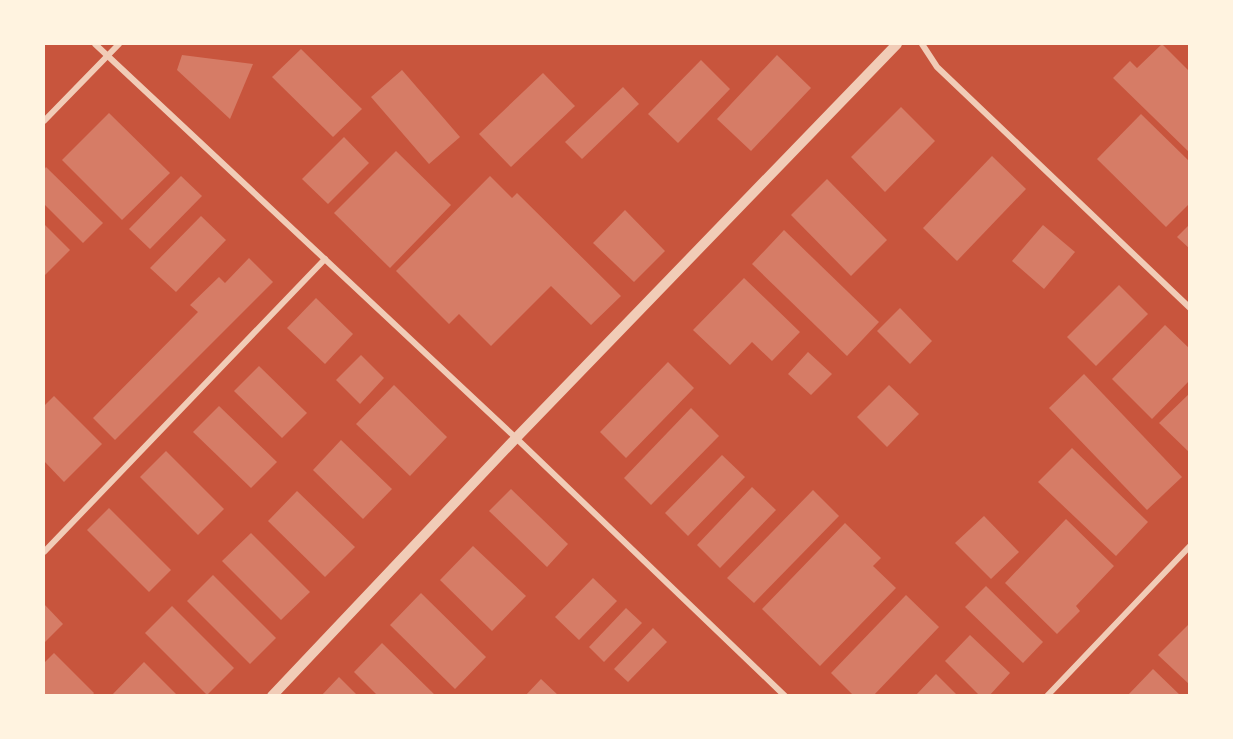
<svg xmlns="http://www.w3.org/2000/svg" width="1233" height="739" font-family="Lora,serif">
<rect width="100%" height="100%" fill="#c8553d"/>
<g fill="#d67c66">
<path d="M1162,44L1190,72V153L1113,78L1130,61L1137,68Z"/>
<path d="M301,49L362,109L333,137L272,77Z"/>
<path d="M182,55L253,64L230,119L177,70Z"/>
<path d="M777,55L811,88L751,151L717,119Z"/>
<path d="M701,60L730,89L678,143L648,114Z"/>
<path d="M402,70L460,137L429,164L371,97Z"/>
<path d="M543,73L575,106L511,167L479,134Z"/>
<path d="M623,87L639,104L582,159L565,142Z"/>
<path d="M901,107L935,141L885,192L851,157Z"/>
<path d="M109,113L170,173L122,220L62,160Z"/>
<path d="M1141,114L1190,162V203L1166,227L1097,159Z"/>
<path d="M344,137L369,163L328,204L302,179Z"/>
<path d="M396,151L451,205L390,268L334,213Z"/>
<path d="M992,156L1026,189L957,261L923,228Z"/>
<path d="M46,167L103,223L83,243L44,204V170Z"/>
<path d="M181,176L202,196L150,249L129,229Z"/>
<path d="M490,176L512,198L517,193L621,296L591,325L551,286L491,346L459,314L449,324L396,271Z"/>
<path d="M827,179L887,240L851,276L791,215Z"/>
<path d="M625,210L665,251L634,282L593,243Z"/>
<path d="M201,216L226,240L176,292L150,268Z"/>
<path d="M44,224L70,250L44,276Z"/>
<path d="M1190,224V249L1177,237Z"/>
<path d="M1043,225L1075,252L1044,289L1012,261Z"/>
<path d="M784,230L879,322L847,356L752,264Z"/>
<path d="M249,258L273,282L115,440L93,418L198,312L190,305L219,277L225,283Z"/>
<path d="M744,278L800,332L772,361L752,342L730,365L693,330Z"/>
<path d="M1119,285L1148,314L1096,366L1067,337Z"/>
<path d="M316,298L353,334L325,364L287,328Z"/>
<path d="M900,308L932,341L910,364L877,331Z"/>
<path d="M1165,325L1190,349V380L1152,419L1112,379Z"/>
<path d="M808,352L832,374L811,395L788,374Z"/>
<path d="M361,355L384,378L360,404L336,380Z"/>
<path d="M668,362L694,388L626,458L600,432Z"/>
<path d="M259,366L307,413L282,438L234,391Z"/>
<path d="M1084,374L1182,477L1147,510L1049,408Z"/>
<path d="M394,385L447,437L410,476L356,424Z"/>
<path d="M889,385L919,414L887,447L857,417Z"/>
<path d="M1190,393V453L1159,423Z"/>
<path d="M54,396L102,444L64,482L44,461V406Z"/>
<path d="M219,406L277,462L251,488L193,432Z"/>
<path d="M691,408L719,436L651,505L624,478Z"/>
<path d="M341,440L392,489L363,519L313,470Z"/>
<path d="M1072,448L1148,522L1116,556L1038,482Z"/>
<path d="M166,451L224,509L198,535L140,477Z"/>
<path d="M722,455L745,477L688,536L665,513Z"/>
<path d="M752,487L776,510L720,568L697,545Z"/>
<path d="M511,489L568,544L547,567L489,511Z"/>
<path d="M813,490L839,516L754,603L727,578Z"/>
<path d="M297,491L355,547L325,577L268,521Z"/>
<path d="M109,508L171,570L149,592L87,530Z"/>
<path d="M984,516L1019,552L991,579L955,543Z"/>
<path d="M1066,519L1114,566L1076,606L1080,611L1057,634L1005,583Z"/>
<path d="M845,523L881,558L873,566L896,588L820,666L762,609Z"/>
<path d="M251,533L310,592L281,620L222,561Z"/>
<path d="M473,546L526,596L492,631L440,580Z"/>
<path d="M213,575L276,638L250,664L187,601Z"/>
<path d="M593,578L617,601L579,640L555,617Z"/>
<path d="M986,586L1043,642L1023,663L965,607Z"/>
<path d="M421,593L486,657L455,689L390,625Z"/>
<path d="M906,595L939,627L873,696H854L831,673Z"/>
<path d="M44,604L63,624L44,643Z"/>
<path d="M172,606L234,668L207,695L145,633Z"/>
<path d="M626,608L642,623L604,662L589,647Z"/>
<path d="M1190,623V685L1158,655Z"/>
<path d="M653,628L667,642L628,682L614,669Z"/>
<path d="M970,635L1010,673L989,696H980L945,661Z"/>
<path d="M382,643L436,696H378L354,672Z"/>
<path d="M54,653L94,693L92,696H44V663Z"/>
<path d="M144,662L178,696H111Z"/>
<path d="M1153,669L1181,696H1127Z"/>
<path d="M936,674L958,696H915Z"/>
<path d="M339,677L358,696H321Z"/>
<path d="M541,679L559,696H525Z"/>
</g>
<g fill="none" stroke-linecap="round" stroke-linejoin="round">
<g stroke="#f1ccb7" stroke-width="6">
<path d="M95,44L516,438L785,696"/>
<path d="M922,44L937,67L1190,308"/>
<path d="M44,121L119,44"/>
<path d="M44,552L325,259"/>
<path d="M1047,696L1190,546"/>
</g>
<path stroke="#f1ccb7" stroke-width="10" d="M272,696L516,438L897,44"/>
</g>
<rect width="1233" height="739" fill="none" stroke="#fff3e0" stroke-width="90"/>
</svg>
